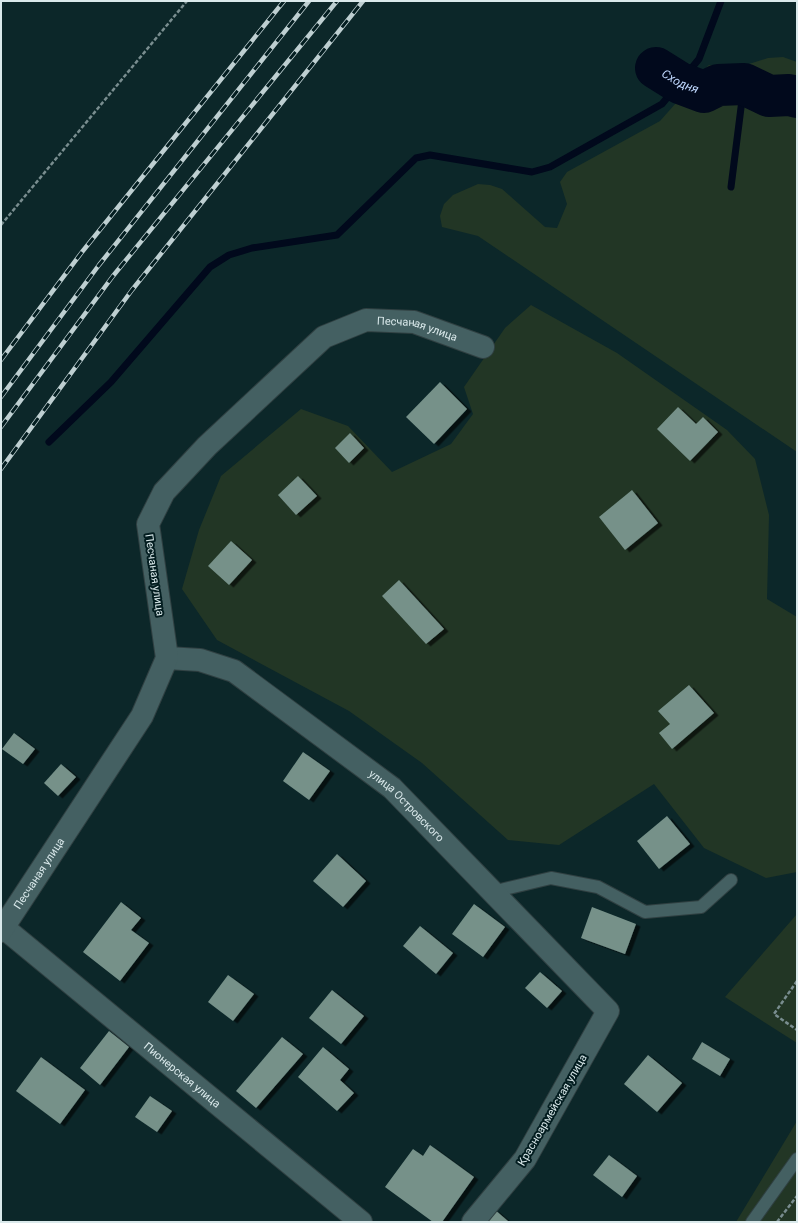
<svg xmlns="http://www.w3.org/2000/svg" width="798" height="1223" font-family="Roboto,sans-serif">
<defs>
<filter id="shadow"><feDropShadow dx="4.5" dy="2.5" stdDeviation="0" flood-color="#0009"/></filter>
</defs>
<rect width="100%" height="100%" fill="#0c2729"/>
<g fill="#223625">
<path d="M783,57L797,62V452L478,236L442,227L440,216L444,204L453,195L478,184L490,185L502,189L545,227L557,228L567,204L560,182L567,172L660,121L676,103L680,91L709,65L733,69L768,58Z"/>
<path d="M531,305L617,353L727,430L755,459L769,515L767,599L797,617V872L766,878L704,848L654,784L559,845L508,840L422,763L349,711L217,640L182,589L199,530L221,476L301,409L348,426L392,472L451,444L473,414L464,387L505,328Z"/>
<path d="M797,914V1043L725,997Z"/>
<path d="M797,1121V1222H736Z"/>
</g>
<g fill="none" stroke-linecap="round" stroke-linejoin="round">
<g stroke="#01091c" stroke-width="7">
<path d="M731,187L744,84"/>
<path d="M49,442L111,382L210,267L229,255L252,248L337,235L416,158L430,155L532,172L550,167L662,104L699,59L721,1"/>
</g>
<path stroke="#01091c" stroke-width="42" id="s1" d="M656,68L680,83L704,92L718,85L744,84L769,96L789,95L797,97"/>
</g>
<g fill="#769189" filter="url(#shadow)">
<path d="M440,382L467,409L434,444L406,417Z"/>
<path d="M678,407L696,424L703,417L718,432L690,461L657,429Z"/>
<path d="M350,433L364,448L349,463L335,448Z"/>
<path d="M298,476L317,496L296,515L278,495Z"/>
<path d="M632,490L658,523L625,550L599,517Z"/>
<path d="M231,541L252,560L229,585L208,566Z"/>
<path d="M399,580L444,629L426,644L382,596Z"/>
<path d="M689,685L714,713L672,749L659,733L670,724L658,711Z"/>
<path d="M14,733L35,749L23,764L2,749Z"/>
<path d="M303,752L330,771L309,800L283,781Z"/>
<path d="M61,764L76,777L58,796L44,783Z"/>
<path d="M667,816L690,844L659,869L637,841Z"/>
<path d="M337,854L366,881L343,907L313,881Z"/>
<path d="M121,902L141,918L131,930L149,943L120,981L83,952Z"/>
<path d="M474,904L505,927L483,957L452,934Z"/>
<path d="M592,907L636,924L625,954L581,938Z"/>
<path d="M420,926L453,953L436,974L403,946Z"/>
<path d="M540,972L562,991L547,1008L525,988Z"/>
<path d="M228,975L254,994L233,1021L208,1002Z"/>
<path d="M332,990L364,1016L341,1044L309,1018Z"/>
<path d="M109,1031L129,1047L100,1085L80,1068Z"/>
<path d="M282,1037L303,1054L256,1108L236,1091Z"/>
<path d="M702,1042L730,1059L720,1076L692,1059Z"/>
<path d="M323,1047L349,1069L340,1080L354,1093L337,1111L298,1077Z"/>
<path d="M648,1055L682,1083L657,1112L624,1084Z"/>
<path d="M41,1057L85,1090L60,1124L16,1091Z"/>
<path d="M150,1096L172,1111L157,1132L135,1117Z"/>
<path d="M430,1145L474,1177L442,1222H433L385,1187L413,1149L423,1156Z"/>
<path d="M609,1155L637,1176L622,1197L593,1175Z"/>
<path d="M494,1209L509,1222H483Z"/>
</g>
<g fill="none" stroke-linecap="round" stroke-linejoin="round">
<g stroke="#304042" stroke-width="14">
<g id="lane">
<path d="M492,892L551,878L598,887L645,912L701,907L731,880"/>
<path d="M752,1222L797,1159"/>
</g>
</g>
<g stroke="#304042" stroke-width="24">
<g id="street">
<path id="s2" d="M167,658L200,660L234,671L392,788L608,1011L525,1159L473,1222"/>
<path id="s3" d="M4,928L361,1222"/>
<path id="s4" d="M1,931L142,716L167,658L148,524L164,492L207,446L324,337L366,320L414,322L483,347"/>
</g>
</g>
<g stroke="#798d8f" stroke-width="2.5" stroke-dasharray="4 2" stroke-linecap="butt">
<path d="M1,225L187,1"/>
<path d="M797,981L774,1014L797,1030"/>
<path d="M777,1222L797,1196"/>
</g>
<use href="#lane" stroke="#446062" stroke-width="12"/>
<use href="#street" stroke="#446062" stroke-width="22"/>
<g stroke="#becfd1" stroke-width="4.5">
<g id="rail">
<path d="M1,360L82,252L284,1"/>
<path d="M1,397L99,265L309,1"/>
<path d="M1,427L113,276L337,1"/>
<path d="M1,469L132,290L363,1"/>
</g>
</g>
<use href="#rail" stroke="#031d20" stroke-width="3" stroke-dasharray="9" stroke-linecap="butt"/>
</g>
<g text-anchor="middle" stroke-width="4" stroke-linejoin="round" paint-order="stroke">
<g font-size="11" fill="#dae9eb" stroke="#031d20">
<text dy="4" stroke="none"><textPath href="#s4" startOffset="812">Песчаная улица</textPath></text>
<text transform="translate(155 575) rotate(82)" y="4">Песчаная улица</text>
<text dy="4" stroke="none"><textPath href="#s2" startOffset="288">улица Островского</textPath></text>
<text dy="4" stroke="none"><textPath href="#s4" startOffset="69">Песчаная улица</textPath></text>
<text dy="4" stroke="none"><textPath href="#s3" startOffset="231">Пионерская улица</textPath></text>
<text transform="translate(552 1110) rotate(-60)" y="4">Красноармейская улица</text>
</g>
<g font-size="12" font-style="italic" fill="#c0d9ff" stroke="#031d20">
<text dy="4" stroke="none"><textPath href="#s1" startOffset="28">Сходня</textPath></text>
</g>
</g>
<rect width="798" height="1223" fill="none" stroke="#dae9eb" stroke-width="4"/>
</svg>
